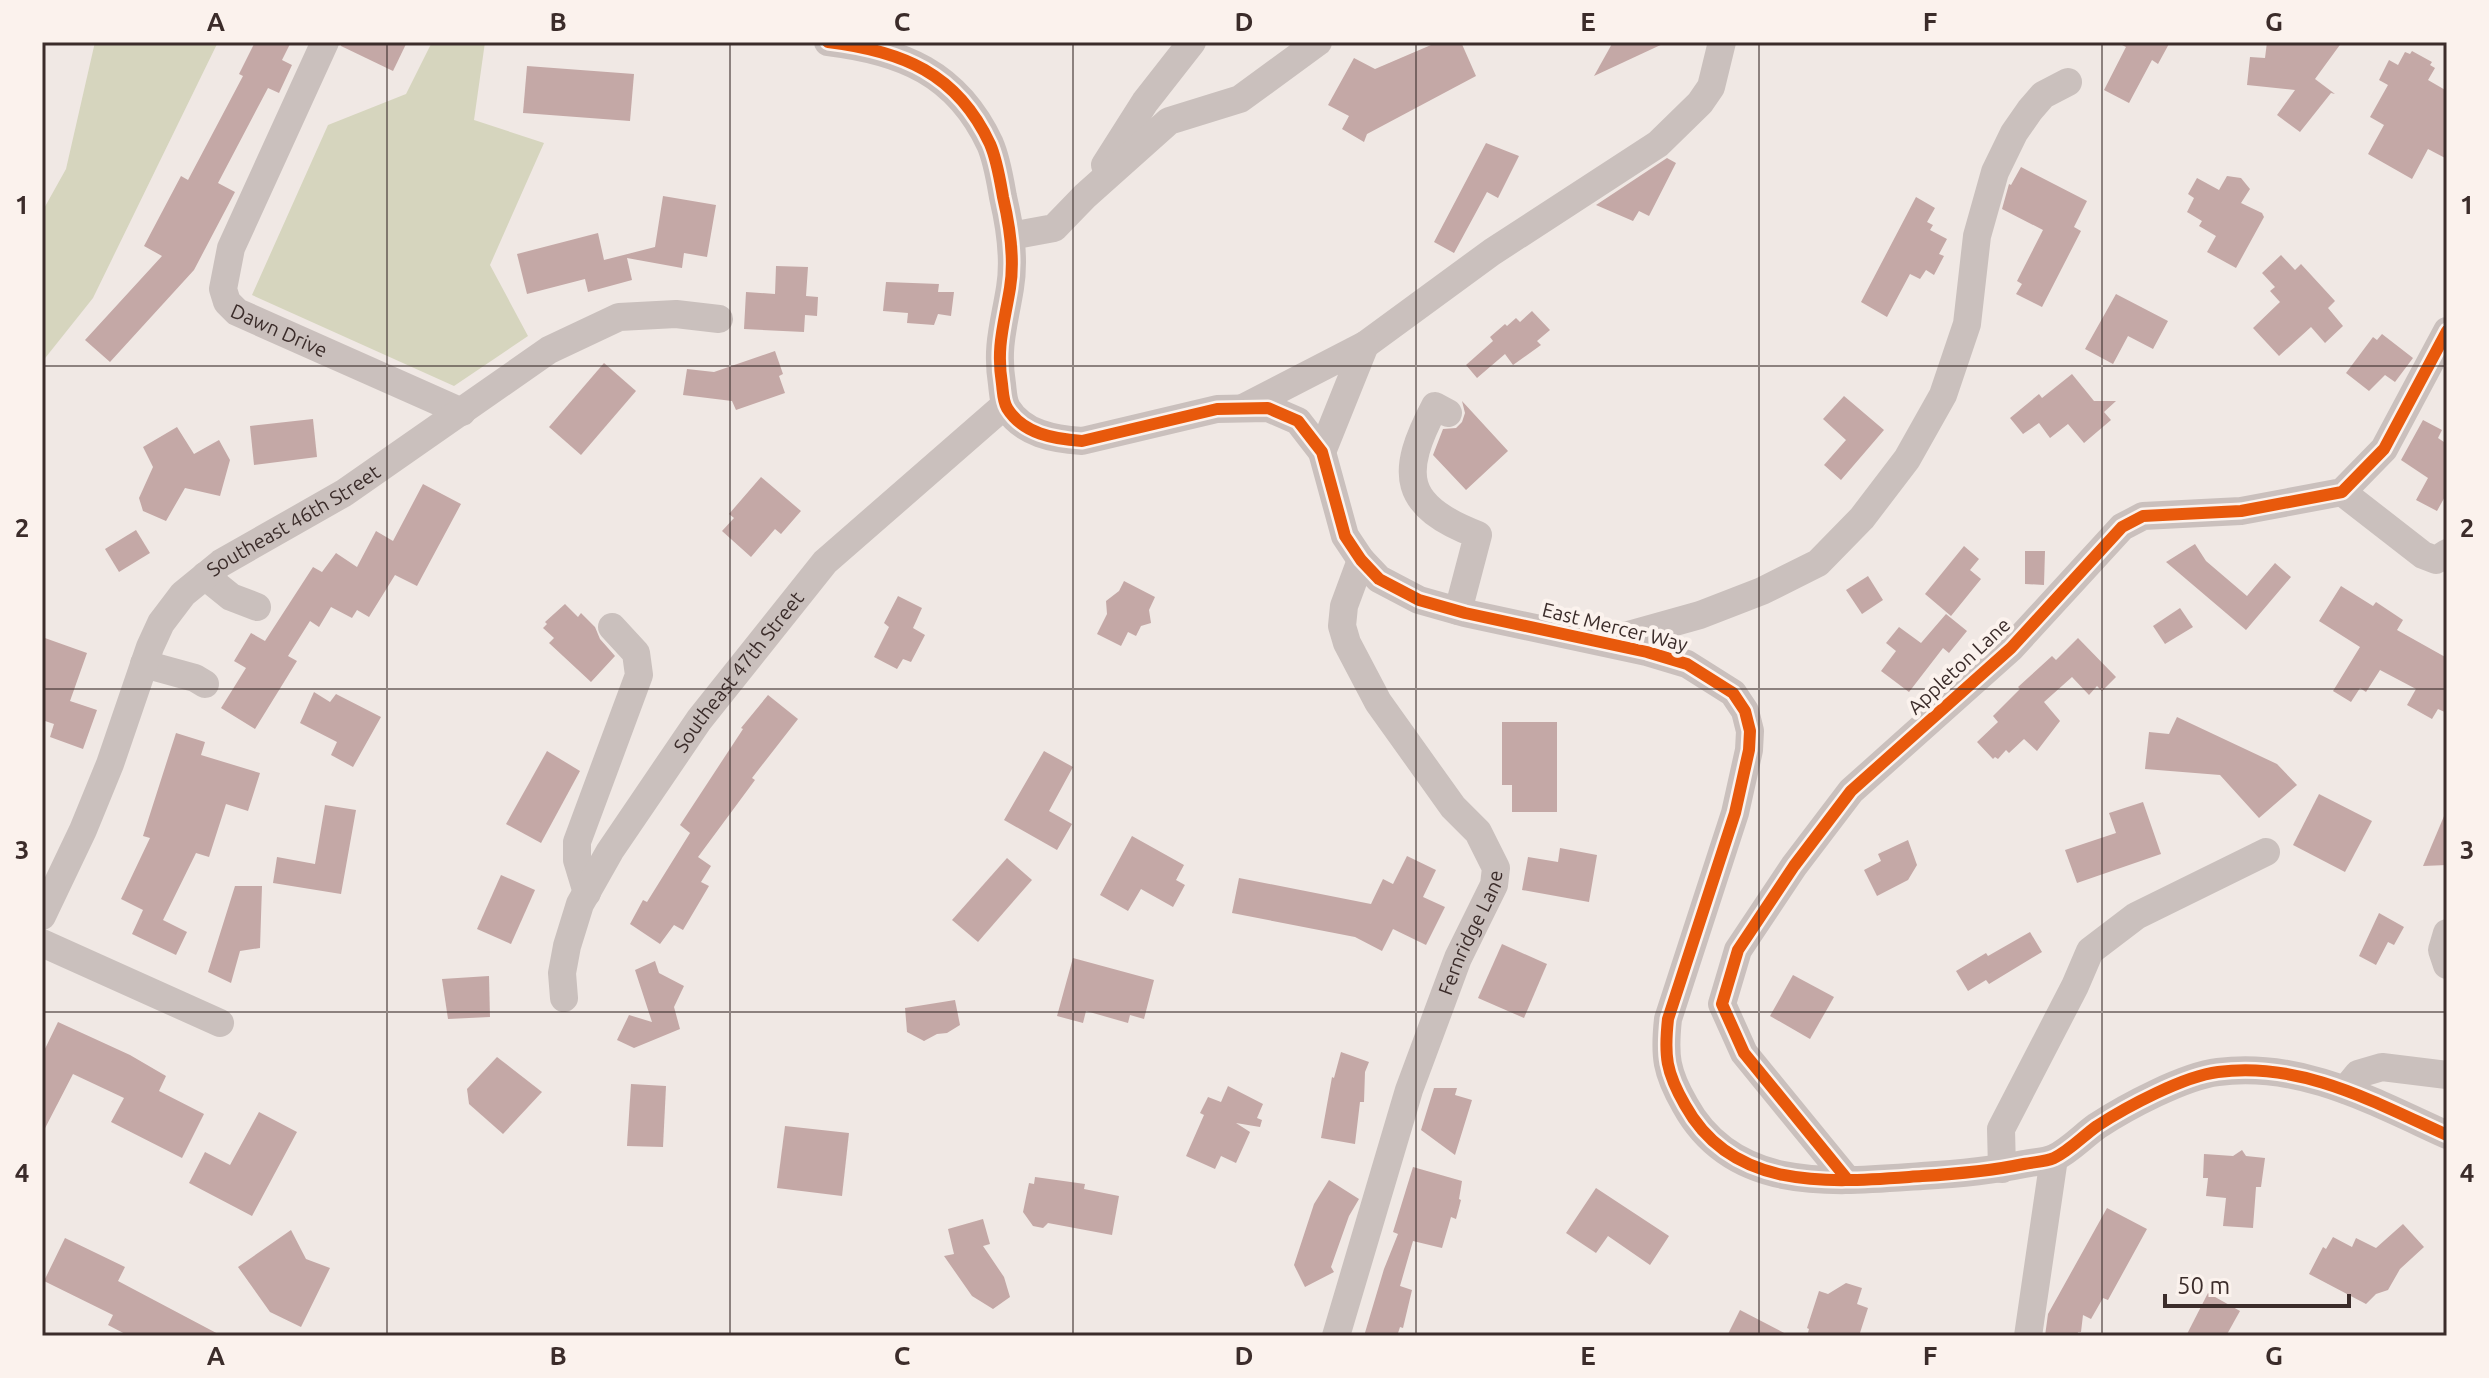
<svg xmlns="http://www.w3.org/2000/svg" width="2489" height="1378" font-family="Ubuntu,sans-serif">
<rect width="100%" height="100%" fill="#f0e8e4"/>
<g fill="#d6d5be">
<path d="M95,42H218L93,298L42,362V212L66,169Z"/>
<path d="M432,42H485L474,120L544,143L490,265L528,336L454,386L252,295L328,125L406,94Z"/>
</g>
<g fill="#c4a8a6">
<path d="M255,42H291L282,60L292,65L279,93L268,88L218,183L235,192L194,270L110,362L85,340L162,256L144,246L181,176L188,180L243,76L239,74Z"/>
<path d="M342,42H407L393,71L341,46Z"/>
<path d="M1438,42H1461L1476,76L1367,134L1364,142L1342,129L1349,116L1328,105L1354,58L1375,69Z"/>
<path d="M1613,42H1667L1594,76Z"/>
<path d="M2116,42H2170L2158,64L2152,60L2129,103L2104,90L2126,47Z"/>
<path d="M2267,42H2342L2315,79L2335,94L2331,93L2300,132L2277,115L2295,90L2247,85L2250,57L2265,58Z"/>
<path d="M2412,51L2432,62L2430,65L2435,68L2428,80L2447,91V159L2428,149L2412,179L2368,154L2384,125L2370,117L2388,85L2379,80L2389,60L2398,65L2405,52L2410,54Z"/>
<path d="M527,66L634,74L630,121L523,113Z"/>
<path d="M1486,143L1519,156L1498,198L1487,192L1454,253L1434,242Z"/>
<path d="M1667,158L1676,163L1649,216L1639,211L1633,221L1596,205Z"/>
<path d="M2021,167L2087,201L2074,227L2081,231L2042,307L2016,294L2022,284L2017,281L2043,230L2002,209L2009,184L2011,185Z"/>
<path d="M2227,176L2241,178L2250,189L2241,203L2262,213L2264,217L2236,268L2207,252L2216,236L2199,226L2202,221L2187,212L2194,198L2188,194L2197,178L2219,190Z"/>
<path d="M663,196L716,205L707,257L684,253L682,268L627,258L632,280L588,292L585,279L527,294L517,254L598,233L604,260L655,247Z"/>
<path d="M1916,197L1935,208L1927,222L1933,225L1930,230L1947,239L1939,254L1944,256L1934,275L1926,270L1920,279L1910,274L1887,317L1861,302Z"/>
<path d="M2281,255L2295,270L2301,264L2335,301L2328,308L2343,326L2325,343L2311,327L2279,356L2253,328L2280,302L2270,291L2275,287L2262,273Z"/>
<path d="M776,266L808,267L806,296L818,297L817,316L805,315L804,332L744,329L746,292L775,294Z"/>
<path d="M886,282L939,284L938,292H954L951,316L938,314L934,325L907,323L908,313L883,311Z"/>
<path d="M2116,294L2168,321L2153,349L2128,336L2113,364L2085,349Z"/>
<path d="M1532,311L1550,330L1537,341L1541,345L1513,365L1505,354L1477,378L1466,365L1493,341L1490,337L1505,324L1507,326L1516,318L1520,322Z"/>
<path d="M2382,334L2413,358L2395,382L2385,375L2369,391L2346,373L2373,337L2377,340Z"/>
<path d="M775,351L783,374L779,376L785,393L736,410L732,401L683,395L687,369L714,372Z"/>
<path d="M604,363L636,391L581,455L549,427Z"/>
<path d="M2072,374L2094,401H2116L2104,412L2111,420L2084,443L2068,424L2050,438L2039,423L2023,434L2010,418L2039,394L2042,398Z"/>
<path d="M1844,396L1884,430L1841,480L1824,465L1846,440L1823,419Z"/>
<path d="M1462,401L1508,451L1466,490L1433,455L1443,429L1456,428L1462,422L1465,413Z"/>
<path d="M313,419L317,457L254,465L250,426Z"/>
<path d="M2423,420L2442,430L2438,438L2447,444V493L2437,511L2416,500L2428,478L2401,460Z"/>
<path d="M177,427L194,454L219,440L230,460L220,496L185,488L166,521L143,511L139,498L153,467L143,447Z"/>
<path d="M761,477L801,511L781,534L775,529L751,557L722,531L734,518L729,514Z"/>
<path d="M423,484L461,504L417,586L395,575L369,617L357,610L352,618L331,607L319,627L310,621L288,656L297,661L255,729L221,708L246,668L234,661L251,633L265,641L313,567L322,572L336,553L357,567L376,531L393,541Z"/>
<path d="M136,530L150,553L119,572L105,549Z"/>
<path d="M2195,544L2206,561L2247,596L2275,563L2291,577L2246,630L2166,562Z"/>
<path d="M1964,546L1979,559L1970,570L1981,579L1951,616L1925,594Z"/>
<path d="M2025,551H2045L2044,585L2025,584Z"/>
<path d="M1868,576L1883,600L1862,614L1846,590Z"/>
<path d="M1124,581L1155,597L1149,610L1151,623L1141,626L1136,636L1128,632L1121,646L1097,634L1107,614L1106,601L1119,591Z"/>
<path d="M2341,586L2373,606L2376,602L2403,620L2397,630L2447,658V713L2438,709L2432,719L2407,705L2416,689L2380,670L2366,692L2360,688L2351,702L2333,691L2360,647L2319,621Z"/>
<path d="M898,596L922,608L913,628L925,635L911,662L903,659L897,669L874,657L889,627L884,623Z"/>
<path d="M565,604L578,617L581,613L595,627L600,639L615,656L591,682L549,643L554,638L543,628L547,624L545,622Z"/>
<path d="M2180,608L2193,627L2165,644L2153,626Z"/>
<path d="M1946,614L1967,631L1949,653L1943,648L1909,692L1881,671L1896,651L1886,643L1899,627L1921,643Z"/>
<path d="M42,637L87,653L70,701L97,710L83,749L50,737L54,724L42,720Z"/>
<path d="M2078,638L2116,677L2102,691L2097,686L2089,695L2072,677L2044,702L2060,721L2037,751L2024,739L2009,753L2006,750L1998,759L1995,757L1993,759L1977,742L1998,722L1993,716L2020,689L2018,687L2052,656L2056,660Z"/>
<path d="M314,692L330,702L336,694L381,717L353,767L331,755L337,742L300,723Z"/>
<path d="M768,695L798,719L752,778L755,780L698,857L711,866L701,882L709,886L683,930L674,925L660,944L630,924L643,900L647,902L690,833L680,825L743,729L741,728Z"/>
<path d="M2177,717L2277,764L2297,785L2259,818L2220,775L2145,769L2149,732L2169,734Z"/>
<path d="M1502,722H1557V812H1512V785H1502Z"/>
<path d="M176,733L205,742L201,755L260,773L248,811L226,804L209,857L196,853L163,920L187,932L176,955L132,934L143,910L121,899L150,838L143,836Z"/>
<path d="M547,751L580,771L541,843L506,824Z"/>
<path d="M1044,751L1073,767L1049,811L1072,824L1057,850L1004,820Z"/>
<path d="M2319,794L2372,821L2345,872L2293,845Z"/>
<path d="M2143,802L2161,854L2077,883L2065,850L2116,833L2109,813Z"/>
<path d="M325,805L356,810L341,894L273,883L277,857L315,864Z"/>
<path d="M2447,809V865L2423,866Z"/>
<path d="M1132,836L1184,865L1176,880L1185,885L1173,907L1141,889L1128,911L1100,895Z"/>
<path d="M1908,840L1917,865L1908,880L1877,896L1864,870L1881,861L1878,854Z"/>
<path d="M1560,848L1597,855L1589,902L1522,890L1528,857L1558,862Z"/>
<path d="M1407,856L1436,870L1423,897L1445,907L1426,945L1393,929L1382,951L1355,937L1232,913L1239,878L1371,904L1383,879L1393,884Z"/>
<path d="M1007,858L1032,880L978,942L952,920Z"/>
<path d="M501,875L535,890L511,944L477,929Z"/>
<path d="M235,886H262L260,948L240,951L231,983L208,972Z"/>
<path d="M2379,913L2404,927L2394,945L2388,942L2376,965L2359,956Z"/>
<path d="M2030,932L2042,952L1989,984L1986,980L1968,991L1956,971L1986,953L1988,956Z"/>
<path d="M1502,944L1547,964L1524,1018L1478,998Z"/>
<path d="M1073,958L1154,980L1144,1019L1130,1015L1128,1023L1086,1011L1083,1023L1057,1016Z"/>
<path d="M655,961L659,973L684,986L674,1007L680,1029L634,1048L617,1040L629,1015L652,1022L635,970Z"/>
<path d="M1793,975L1834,997L1810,1039L1770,1016Z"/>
<path d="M489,976L490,1017L448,1019L442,979Z"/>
<path d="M955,1000L960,1025L947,1033L937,1034L924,1041L907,1032L905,1008Z"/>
<path d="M58,1022L130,1055L166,1076L159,1091L204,1114L182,1158L111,1122L124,1098L73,1074L42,1134V1055Z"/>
<path d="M1341,1052L1369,1062L1365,1072L1364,1102H1360L1355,1144L1321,1138L1332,1077L1334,1078Z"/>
<path d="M497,1057L542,1092L503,1134L469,1104L467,1089Z"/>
<path d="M631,1084L666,1086L663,1147L627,1146Z"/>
<path d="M1228,1086L1263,1104L1257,1118L1262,1120L1260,1127L1236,1123L1250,1132L1236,1163L1221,1156L1215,1169L1186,1156L1204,1115L1200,1113L1208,1097L1221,1102Z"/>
<path d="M1434,1088H1457L1455,1095L1472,1100L1455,1155L1421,1130Z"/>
<path d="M259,1112L297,1132L252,1216L189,1183L205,1152L230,1165Z"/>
<path d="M785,1126L849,1133L842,1196L777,1188Z"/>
<path d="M2242,1150L2246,1156L2265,1158L2261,1187H2256L2253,1228L2223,1226L2226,1198L2206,1196L2208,1178H2203L2204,1154L2233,1156Z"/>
<path d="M1413,1167L1462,1181L1459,1199L1461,1200L1456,1219L1451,1217L1442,1248L1413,1241L1400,1286L1412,1290L1403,1328L1400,1327L1397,1336H1364L1384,1269L1398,1234L1393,1232Z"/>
<path d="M1035,1177L1085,1184L1084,1189L1119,1196L1112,1235L1048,1223L1043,1228L1033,1226L1023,1212L1029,1183L1034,1184Z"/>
<path d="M1329,1180L1359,1199L1349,1216L1331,1267L1334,1272L1305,1287L1294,1265L1314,1204Z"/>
<path d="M1596,1188L1669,1236L1650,1265L1608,1236L1596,1253L1566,1233Z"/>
<path d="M2107,1208L2147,1229L2108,1300L2103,1298L2091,1319L2083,1315L2081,1332H2078L2077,1336H2045L2048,1314Z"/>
<path d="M983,1219L990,1244L983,1246L1004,1277L1010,1297L993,1309L972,1296L944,1256L954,1254L948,1229Z"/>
<path d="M2403,1224L2424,1247L2400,1269L2388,1290L2376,1294L2366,1304L2309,1274L2323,1247L2326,1249L2333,1237L2352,1247L2356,1238L2376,1248Z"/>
<path d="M291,1230L306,1259L330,1268L301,1327L270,1312L238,1267Z"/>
<path d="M65,1238L125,1267L118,1281L222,1336H129L108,1325L113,1315L44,1281Z"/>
<path d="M1846,1283L1862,1288L1857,1304L1868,1308L1859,1336H1807L1809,1329L1807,1328L1819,1291L1828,1294Z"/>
<path d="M2208,1293L2240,1311L2226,1336H2186Z"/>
<path d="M1740,1310L1790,1336H1727Z"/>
</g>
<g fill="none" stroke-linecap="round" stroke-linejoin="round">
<g stroke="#cac0bd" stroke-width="28">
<path id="s1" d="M325,42L231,248L223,289L227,302L237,312L462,412"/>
<path d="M828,42C902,51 957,73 990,144C997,160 1000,180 1003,197C1010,227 1015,258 1010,288C1004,325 996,347 1002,384C1003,392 1003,401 1007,408C1023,434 1054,439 1082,441L1217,409L1268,408L1298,421L1322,452L1345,536L1361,560L1379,579L1419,600L1465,613L1647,652L1687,664L1733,693L1745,711L1750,731L1749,750L1735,813L1668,1019C1664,1056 1666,1072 1685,1105C1734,1194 1835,1182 1922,1176C1957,1174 1990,1171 2024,1164C2033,1162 2045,1162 2054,1158C2069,1151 2083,1136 2097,1126C2126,1107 2184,1076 2218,1072C2301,1061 2374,1102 2447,1135"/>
<path d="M1105,165L1145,102L1192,42"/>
<path d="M1011,236L1054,228L1085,196L1169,121L1240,99L1318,42"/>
<path d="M1365,345L1492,252L1658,144L1700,103L1711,87L1722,42"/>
<path d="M1243,408L1365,345L1322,452"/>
<path d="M1448,413L1435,406C1399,474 1402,506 1478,535L1458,611"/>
<path d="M2342,492L2423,555L2436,560L2447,553"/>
<path d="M205,576L231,597L257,607"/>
<path d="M1607,641L1700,615L1762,591L1818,563L1862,518L1907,459L1943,395L1967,324L1977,236L1995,172L2014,133L2030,110L2043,95L2068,82"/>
<path d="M144,664L195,678L205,684"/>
<path d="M587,893L577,860V842L639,675L636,653L612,627"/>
<path id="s2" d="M42,916L83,830L110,764L150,647L161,623L183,594L221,563L344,493L549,350L619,317L676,314L719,319"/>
<path d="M2447,933L2442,950L2447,965"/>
<path d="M42,943L220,1023"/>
<path id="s3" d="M564,998L562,973L567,946L580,904L610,851L699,720L825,562L1005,405"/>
<path d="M2345,1090L2358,1074L2382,1067L2447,1075"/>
<path d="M2002,1169L2001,1129L2075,986L2090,951L2136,916L2266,852"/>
<path d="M1847,1179L1744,1053L1722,1004L1738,950L1794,866L1851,791L2011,648L2122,527L2143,516L2241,511L2342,492L2384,449L2447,331"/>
<path id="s4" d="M1336,1336L1409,1090L1458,958L1494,885L1496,868L1478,832L1453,807L1378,702L1347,643L1342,626L1344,606L1361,560"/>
<path d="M2028,1336L2054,1158"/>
</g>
<g stroke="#fbf2ed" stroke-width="17">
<g id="cycleway">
<path d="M828,42C902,51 957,73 990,144C997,160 1000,180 1003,197C1010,227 1015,258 1010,288C1004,325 996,347 1002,384C1003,392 1003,401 1007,408C1023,434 1054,439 1082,441L1217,409L1268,408L1298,421L1322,452L1345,536L1361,560L1379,579L1419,600L1465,613L1647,652L1687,664L1733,693L1745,711L1750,731L1749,750L1735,813L1668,1019C1664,1056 1666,1072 1685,1105C1734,1194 1835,1182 1922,1176C1957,1174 1990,1171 2024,1164C2033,1162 2045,1162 2054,1158C2069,1151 2083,1136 2097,1126C2126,1107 2184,1076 2218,1072C2301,1061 2374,1102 2447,1135"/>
<path d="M1847,1179L1744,1053L1722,1004L1738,950L1794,866L1851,791L2011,648L2122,527L2143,516L2241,511L2342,492L2384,449L2447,331"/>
</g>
</g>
<use href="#cycleway" stroke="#e8590c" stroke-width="12"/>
</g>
<path fill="none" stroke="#3b2c2a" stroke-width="2" stroke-opacity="0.55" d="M387,42V1336M730,42V1336M1073,42V1336M1416,42V1336M1759,42V1336M2102,42V1336M42,366H2447M42,689H2447M42,1012H2447"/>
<g text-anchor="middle" stroke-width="8" stroke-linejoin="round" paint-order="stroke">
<g font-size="20" fill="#3b2c2a" stroke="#fbf2ed">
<text dy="7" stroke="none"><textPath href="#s1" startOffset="342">Dawn Drive</textPath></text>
<text dy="7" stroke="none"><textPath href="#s2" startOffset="486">Southeast 46th Street</textPath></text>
<text transform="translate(1615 627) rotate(14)" y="7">East Mercer Way</text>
<text transform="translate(1959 666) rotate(-43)" y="7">Appleton Lane</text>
<text dy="7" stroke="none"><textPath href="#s3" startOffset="378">Southeast 47th Street</textPath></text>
<text dy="7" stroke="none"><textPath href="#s4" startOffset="426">Fernridge Lane</textPath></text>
</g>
</g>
<rect width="2489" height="1378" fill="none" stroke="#fbf2ed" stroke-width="88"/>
<path d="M2165 1294v12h184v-12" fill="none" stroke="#3b2c2a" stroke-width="4"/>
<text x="2177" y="1294" font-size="24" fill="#3b2c2a" stroke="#fbf2ed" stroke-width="6" paint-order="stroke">50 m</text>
<rect x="44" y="44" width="2401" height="1290" fill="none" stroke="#3b2c2a" stroke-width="3"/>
<g font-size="26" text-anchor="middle" font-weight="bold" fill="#3b2c2a">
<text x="216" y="31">A</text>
<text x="558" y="31">B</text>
<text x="902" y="31">C</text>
<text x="1244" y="31">D</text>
<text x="1588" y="31">E</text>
<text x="1930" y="31">F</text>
<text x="2274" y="31">G</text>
<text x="22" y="214">1</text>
<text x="2467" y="214">1</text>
<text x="22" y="537">2</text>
<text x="2467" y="537">2</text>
<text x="22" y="859">3</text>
<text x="2467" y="859">3</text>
<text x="22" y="1182">4</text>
<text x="2467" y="1182">4</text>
<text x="216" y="1365">A</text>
<text x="558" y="1365">B</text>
<text x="902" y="1365">C</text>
<text x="1244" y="1365">D</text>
<text x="1588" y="1365">E</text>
<text x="1930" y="1365">F</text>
<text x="2274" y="1365">G</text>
</g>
</svg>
